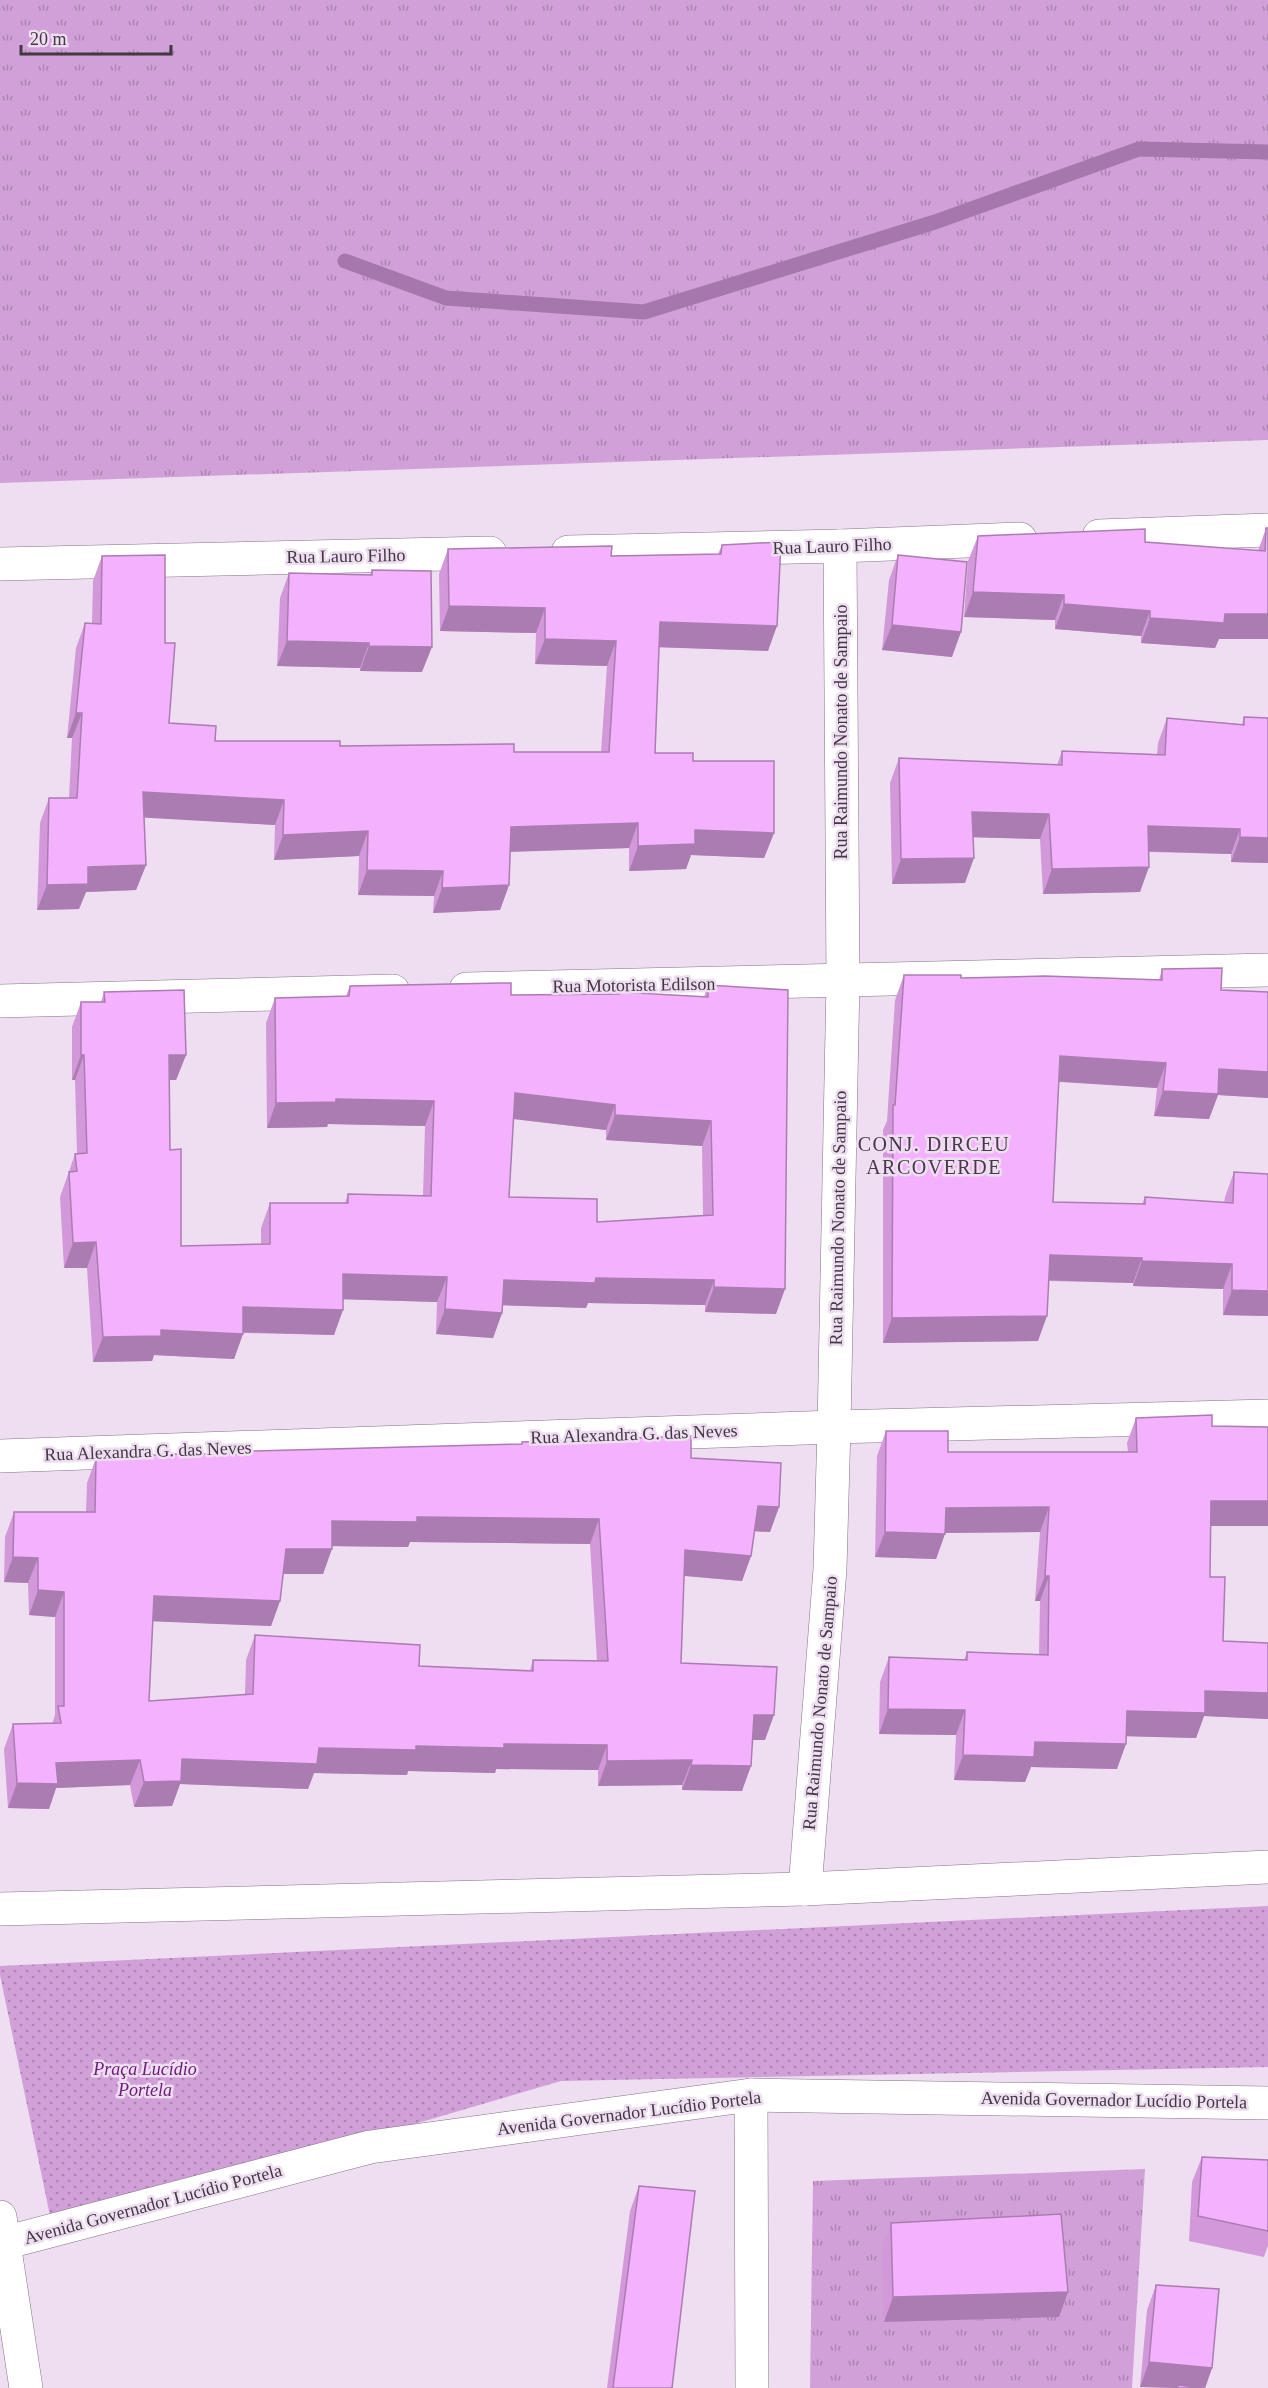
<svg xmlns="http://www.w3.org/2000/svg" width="1268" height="2388" font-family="Georgia,serif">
<defs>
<pattern id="grass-tufts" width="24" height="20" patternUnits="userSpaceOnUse" patternTransform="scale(1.5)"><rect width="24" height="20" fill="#d2a0d8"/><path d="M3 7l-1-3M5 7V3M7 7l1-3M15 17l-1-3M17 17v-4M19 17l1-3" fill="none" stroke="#ac83b1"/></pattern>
<pattern id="park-dots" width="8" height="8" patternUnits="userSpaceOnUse" patternTransform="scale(1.5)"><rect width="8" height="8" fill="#d2a0d8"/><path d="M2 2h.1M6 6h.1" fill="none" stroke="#ac83b1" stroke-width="1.8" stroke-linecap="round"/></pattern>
</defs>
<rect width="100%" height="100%" fill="#efdef1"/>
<g fill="url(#grass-tufts)">
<path d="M0,0H1268V440L0,483Z"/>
<path d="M1145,2169L1132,2388H810L813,2181Z"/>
</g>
<path fill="url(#park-dots)" d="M1268,1906V2067L561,2081L53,2230L0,1975V1966Z"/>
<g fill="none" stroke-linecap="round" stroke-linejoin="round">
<path stroke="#a677ac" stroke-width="15" d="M345,261L446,298L644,312L935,222L1139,149L1268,152"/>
<g stroke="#827384" stroke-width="34">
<g id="minor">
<path d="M1099,536L1268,530"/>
<path d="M568,552L840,546L1020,539"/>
<path d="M0,564L490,553"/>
<path d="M466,989L1268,970"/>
<path d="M0,1001L393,991"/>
<path d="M0,1456L834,1427L1268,1416"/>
<path d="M805,1889L830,1569L834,1427L843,980L840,546"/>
<path d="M0,1909L805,1889L1268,1867"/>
<path d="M751,2095L752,2388"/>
<path d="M0,2217L26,2388"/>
<path d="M4,2243L370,2147L751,2095L1268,2103"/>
</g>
</g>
<use href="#minor" stroke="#fff" stroke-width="33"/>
</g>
<g fill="#d298da" fill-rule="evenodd">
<path d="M1266,528L1268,639H1219L1215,648L1141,643V636L1055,629V620L964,617L968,561L978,536L1145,542L1258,551Z"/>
<path d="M722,545L768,651L659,647L655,753L693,761L774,833L764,858L691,855L686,869L629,871V848L510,852L509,885L500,910L433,913L434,896L358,895L359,856L274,860L275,825L144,817L146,865L136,890L86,892L79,909L37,910L40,823L49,798H69L72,738H67L76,648L85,623L92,624L93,581L102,556L165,643L169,723L215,741L514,752H601L607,666L535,664L536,633L440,631L439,574L448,549L611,556L718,554Z"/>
<path d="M898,555L952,657L882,650L889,580Z"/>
<path d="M372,570L422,672L360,671V668L277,666L280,598L289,573L370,575Z"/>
<path d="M1244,717L1268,863L1231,862V854L1148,852L1140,892L1043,894L1040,839L973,837L965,883L892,884L890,783L899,758L1057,765L1062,751L1157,754L1158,743L1167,718L1242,724Z"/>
<path d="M1162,969L1221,990L1268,992V1098L1218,1095L1209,1119L1154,1116L1157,1088L1059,1082L1053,1202L1142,1204L1145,1197L1224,1203L1225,1197L1234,1172L1268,1174V1316L1223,1315V1289L1133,1286V1283L1049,1281L1038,1341L883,1343V1130L887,1121L895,1000L904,975L961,978L1159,980Z"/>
<path d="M708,985L776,1314L705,1312V1305L588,1303L586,1308L503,1305L502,1313L493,1338L436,1334L437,1302L343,1299L334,1335L243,1333L234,1359L154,1355L152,1361L93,1362L87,1268H64L60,1197L75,1154H77L75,1080H72V1027L81,1002H101L104,992L186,1055L176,1080H170V1150L181,1246L261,1244V1228L270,1203H345L348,1194L423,1196L425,1126L328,1124L327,1127L267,1128L266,1023L275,998L346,996L350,986L511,995L618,994L619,992L704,997ZM513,1119L606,1130V1140L702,1146L703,1215L597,1222L509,1197Z"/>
<path d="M1136,1418L1212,1426L1268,1427V1526H1211L1210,1577L1223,1641L1268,1643V1719L1204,1716L1196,1738L1126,1736L1117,1769L1031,1767L1025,1782L954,1780L956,1735L879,1734L880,1682L889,1657L964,1660L967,1652L1039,1655L1040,1601H1035L1040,1532L945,1533L936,1559L875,1557L877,1456L886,1431L948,1452H1128L1127,1443Z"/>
<path d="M522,1442L691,1458L779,1507L770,1532L754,1531L751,1556L742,1581L684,1576L681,1663L765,1740H752L742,1791L682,1790V1785L598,1786V1770L496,1769L495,1773L408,1771L407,1775L314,1773L308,1789L180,1784L172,1806L134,1807L130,1785L56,1788L49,1809L8,1808L4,1749L13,1724H52L55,1715V1617L29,1615L28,1583L4,1582L5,1537L14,1512H86L87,1483L96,1458L250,1454L251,1451L522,1444ZM410,1542L590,1544L597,1661L533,1660L530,1670L419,1666L255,1635L246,1660L245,1695L149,1701L153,1621L271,1626L280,1601L283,1574H323L332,1546L408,1547Z"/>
<path d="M1202,2157L1268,2160V2245L1264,2257L1189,2241L1192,2182Z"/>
<path d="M639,2186L672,2388H607L630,2211Z"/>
<path d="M891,2223L1068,2292L1059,2317L884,2322L882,2248Z"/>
<path d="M1156,2285L1212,2368L1205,2388L1140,2387L1147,2310Z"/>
</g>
<g fill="#ab7cb1">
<path d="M973,592L1064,595L1055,620L964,617Z"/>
<path d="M1064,604L1150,611L1141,636L1055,629Z"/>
<path d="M449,606L545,608L536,633L440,631Z"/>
<path d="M1225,614H1268V639H1219L1215,648L1141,643L1150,618Z"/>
<path d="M660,622L777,626L768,651L651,647Z"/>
<path d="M892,625L961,632L952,657L882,650Z"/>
<path d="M545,639L616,641L607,666L535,664Z"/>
<path d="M287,641L369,643L360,668L277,666Z"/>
<path d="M369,646L432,647L422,672L360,671Z"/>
<path d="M76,713H82L72,738H67Z"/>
<path d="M143,792L284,800L275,825L134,817Z"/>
<path d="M972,812L1049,814L1040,839L963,837Z"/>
<path d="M638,823L629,848L502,852L511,827Z"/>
<path d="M1148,826L1240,829L1231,854L1139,851Z"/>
<path d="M695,830L774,833L764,858L691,855L686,869L629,871L638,846Z"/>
<path d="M368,831L359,856L274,860L283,835Z"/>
<path d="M1240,837L1268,838V863L1231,862Z"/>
<path d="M974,858L965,883L892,884L901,859Z"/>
<path d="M146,865L136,890L86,892L79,909L37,910L47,885L88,867Z"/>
<path d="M1149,867L1140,892L1043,894L1052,869Z"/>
<path d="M367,870L443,871L434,896L358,895Z"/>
<path d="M509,885L500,910L433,913L442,888Z"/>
<path d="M81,1055H84L75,1080H72Z"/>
<path d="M169,1055H186L176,1080H160Z"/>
<path d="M1060,1056L1166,1063L1157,1088L1051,1081Z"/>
<path d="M1219,1069L1268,1072V1098L1218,1095L1209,1119L1154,1116L1163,1091Z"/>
<path d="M515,1093L615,1105L606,1130L506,1118Z"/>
<path d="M336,1099L434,1101L425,1126L328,1124L327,1127L267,1128L276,1103Z"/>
<path d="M615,1115L711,1121L702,1146L606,1140Z"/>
<path d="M96,1242L87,1268H64L73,1243Z"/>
<path d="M1050,1255L1142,1258L1133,1283L1041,1280Z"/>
<path d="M1142,1261L1232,1264L1223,1289L1133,1286Z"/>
<path d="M343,1274L447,1277L437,1302L334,1299Z"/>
<path d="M596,1278L714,1280L705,1305L588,1303L586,1308L495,1305L504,1280Z"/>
<path d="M714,1287L785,1289L776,1314L705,1312Z"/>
<path d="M1232,1290L1268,1291V1316L1223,1315Z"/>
<path d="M243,1307L343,1310L334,1335L234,1332Z"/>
<path d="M445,1309L502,1313L493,1338L436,1334Z"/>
<path d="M1047,1316L1038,1341L883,1343L892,1318Z"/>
<path d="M161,1330L243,1334L234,1359L154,1355L152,1361L93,1362L103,1337Z"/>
<path d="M1211,1501H1268V1526H1202Z"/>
<path d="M758,1506L779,1507L770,1532L749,1531Z"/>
<path d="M1049,1507L1040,1532L937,1533L946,1508Z"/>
<path d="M417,1517L599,1519L590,1544L410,1542L408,1547L322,1546L332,1521Z"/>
<path d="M885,1532L945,1534L936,1559L875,1557Z"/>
<path d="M286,1549H332L323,1574H276Z"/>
<path d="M685,1550L751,1556L742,1581L676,1575Z"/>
<path d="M13,1557L38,1558L28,1583L4,1582Z"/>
<path d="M1045,1576H1049L1040,1601H1035Z"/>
<path d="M38,1590L64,1592L55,1617L29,1615Z"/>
<path d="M154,1596L280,1601L271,1626L145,1621Z"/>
<path d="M1205,1691L1268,1693V1719L1204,1716L1196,1738L1118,1736L1127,1711Z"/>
<path d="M888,1709L965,1710L956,1735L879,1734Z"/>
<path d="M754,1715H774L765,1740H745Z"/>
<path d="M1035,1742L1126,1744L1117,1769L1031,1767L1025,1782L954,1780L963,1755Z"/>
<path d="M504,1744L607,1745L598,1770L496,1769L495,1773L408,1771L407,1775L314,1773L308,1789L180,1784L172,1806L134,1807L144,1782L182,1759L319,1748Z"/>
<path d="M140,1760L130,1785L56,1788L49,1809L8,1808L17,1783L56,1763Z"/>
<path d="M692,1760L682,1785L598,1786L607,1761Z"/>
<path d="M691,1765L751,1766L742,1791L682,1790Z"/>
<path d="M1068,2292L1059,2317L884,2322L893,2297Z"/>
<path d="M1149,2362L1212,2368L1205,2388L1178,2385L1177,2388L1140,2387Z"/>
</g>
<g fill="#f4b1fd" stroke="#ab7cb1" stroke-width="1.5" fill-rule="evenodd">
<path d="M1266,528H1268V614H1225L1224,623L1150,618V611L1064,604V595L973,592L978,536L1145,529V542L1265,551Z"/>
<path d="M781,542L777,626L660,622L655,753H693V761H774V833L695,830V844L638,846V823L511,827L509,885L442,888L443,871L367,870L368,831L283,835L284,800L143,792L146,865L88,867V884L47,885L49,798H77L82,713H76L85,623L101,624L102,556L165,555V643H175L169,723L216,726L215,741H340V746L514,744V752H609L616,641L545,639V608L449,606L448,549L612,546L611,556L721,554L722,545Z"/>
<path d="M898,555L967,562L961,632L892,625Z"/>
<path d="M372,570L431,571L432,647L369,646V643L287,641L289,573L372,575Z"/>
<path d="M1244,717L1268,718V838L1240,837V829L1148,826L1149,867L1052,869L1049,814L972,812L974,858L901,859L899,758L1062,765V751L1165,755L1167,718L1244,725Z"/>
<path d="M1222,968L1221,990L1268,992V1072L1219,1069L1218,1094L1163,1091L1166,1063L1060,1056L1053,1202L1145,1204V1197L1233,1203L1234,1172L1268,1174V1291L1232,1290V1264L1142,1261V1258L1050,1255L1047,1316L892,1318L893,1105H895L904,975H961V978L1045,976L1162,980V969Z"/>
<path d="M502,983H511V995L619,994V992L708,997V985L788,990L785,1289L714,1287V1280L596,1278L595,1283L504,1280L502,1313L445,1309L447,1277L343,1274V1310L243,1307V1334L161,1330V1336L103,1337L96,1242L73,1243L69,1172L77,1171L75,1154L87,1153L84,1055H81V1002H105L104,992L184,990L186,1055H169L170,1150L181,1149V1246L270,1244V1203H348V1194L431,1196L434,1101L336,1099V1102L276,1103L275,998L349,996L350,986ZM515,1093L615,1105V1115L711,1121L713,1215L597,1222V1199L509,1197Z"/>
<path d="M1212,1415V1426L1268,1427V1501H1211L1210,1577H1225L1223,1641L1268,1643V1693L1205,1691V1713L1127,1711L1126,1744L1035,1742L1034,1757L963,1755L965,1710L888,1709L889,1657L967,1660V1652L1048,1655L1049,1576H1045L1049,1507L946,1508L945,1534L885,1532L886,1431H948V1452H1137L1136,1418Z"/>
<path d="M691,1436V1458L781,1463L779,1507L758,1506L751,1556L685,1550L681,1663L777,1667L774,1715H754L751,1766L691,1765L692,1760L607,1761V1745L504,1744V1748L416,1746V1750L319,1748L317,1764L182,1759L181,1781L144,1782L140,1760L56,1763L58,1784L17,1783L13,1724L61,1723L58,1706H64V1592L38,1590V1558L13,1557L14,1512H95L96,1458L173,1454H251V1451L522,1444V1442ZM417,1517L599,1519L608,1661L533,1660V1671L419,1666L420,1645L255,1635L253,1694L149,1701L154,1596L280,1601L286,1549H332V1521L417,1522Z"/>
<path d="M1202,2157L1268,2160V2231L1198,2216Z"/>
<path d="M639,2186L695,2191L672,2388H613Z"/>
<path d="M1061,2214L1068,2292L893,2297L891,2223Z"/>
<path d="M1156,2285L1219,2289L1212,2368L1149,2362Z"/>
<path d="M1178,2385L1203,2388H1178Z"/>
</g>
<g text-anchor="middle" stroke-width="5" stroke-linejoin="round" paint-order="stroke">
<g font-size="18" fill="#403940" stroke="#efdef1">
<text transform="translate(832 546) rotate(-2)" y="6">Rua Lauro Filho</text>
<text transform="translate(346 556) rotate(-1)" y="6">Rua Lauro Filho</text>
<text transform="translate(841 732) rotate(-90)" y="6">Rua Raimundo Nonato de Sampaio</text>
<text transform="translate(634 985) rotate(-1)" y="6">Rua Motorista Edilson</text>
<text transform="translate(838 1218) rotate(-89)" y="6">Rua Raimundo Nonato de Sampaio</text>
<text transform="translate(634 1434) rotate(-2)" y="6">Rua Alexandra G. das Neves</text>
<text transform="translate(148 1451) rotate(-2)" y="6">Rua Alexandra G. das Neves</text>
<text transform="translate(820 1703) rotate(-85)" y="6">Rua Raimundo Nonato de Sampaio</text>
<text transform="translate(1114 2100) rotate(1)" y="6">Avenida Governador Lucídio Portela</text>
<text transform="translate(629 2113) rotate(-7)" y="6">Avenida Governador Lucídio Portela</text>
<text transform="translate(153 2204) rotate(-15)" y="6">Avenida Governador Lucídio Portela</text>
</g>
<g font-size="18" font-style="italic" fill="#6a1b75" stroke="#efdef1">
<text x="145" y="2075">Praça Lucídio<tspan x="145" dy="21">Portela</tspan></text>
</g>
<g font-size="20" letter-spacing="1.5" fill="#473948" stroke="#efdef1">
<text x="934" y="1151">CONJ. DIRCEU<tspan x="934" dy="23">ARCOVERDE</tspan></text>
</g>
</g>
<path d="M21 45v9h150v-9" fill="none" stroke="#403940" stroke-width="3"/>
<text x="30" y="45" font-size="18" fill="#403940" stroke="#efdef1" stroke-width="4.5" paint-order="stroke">20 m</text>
</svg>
